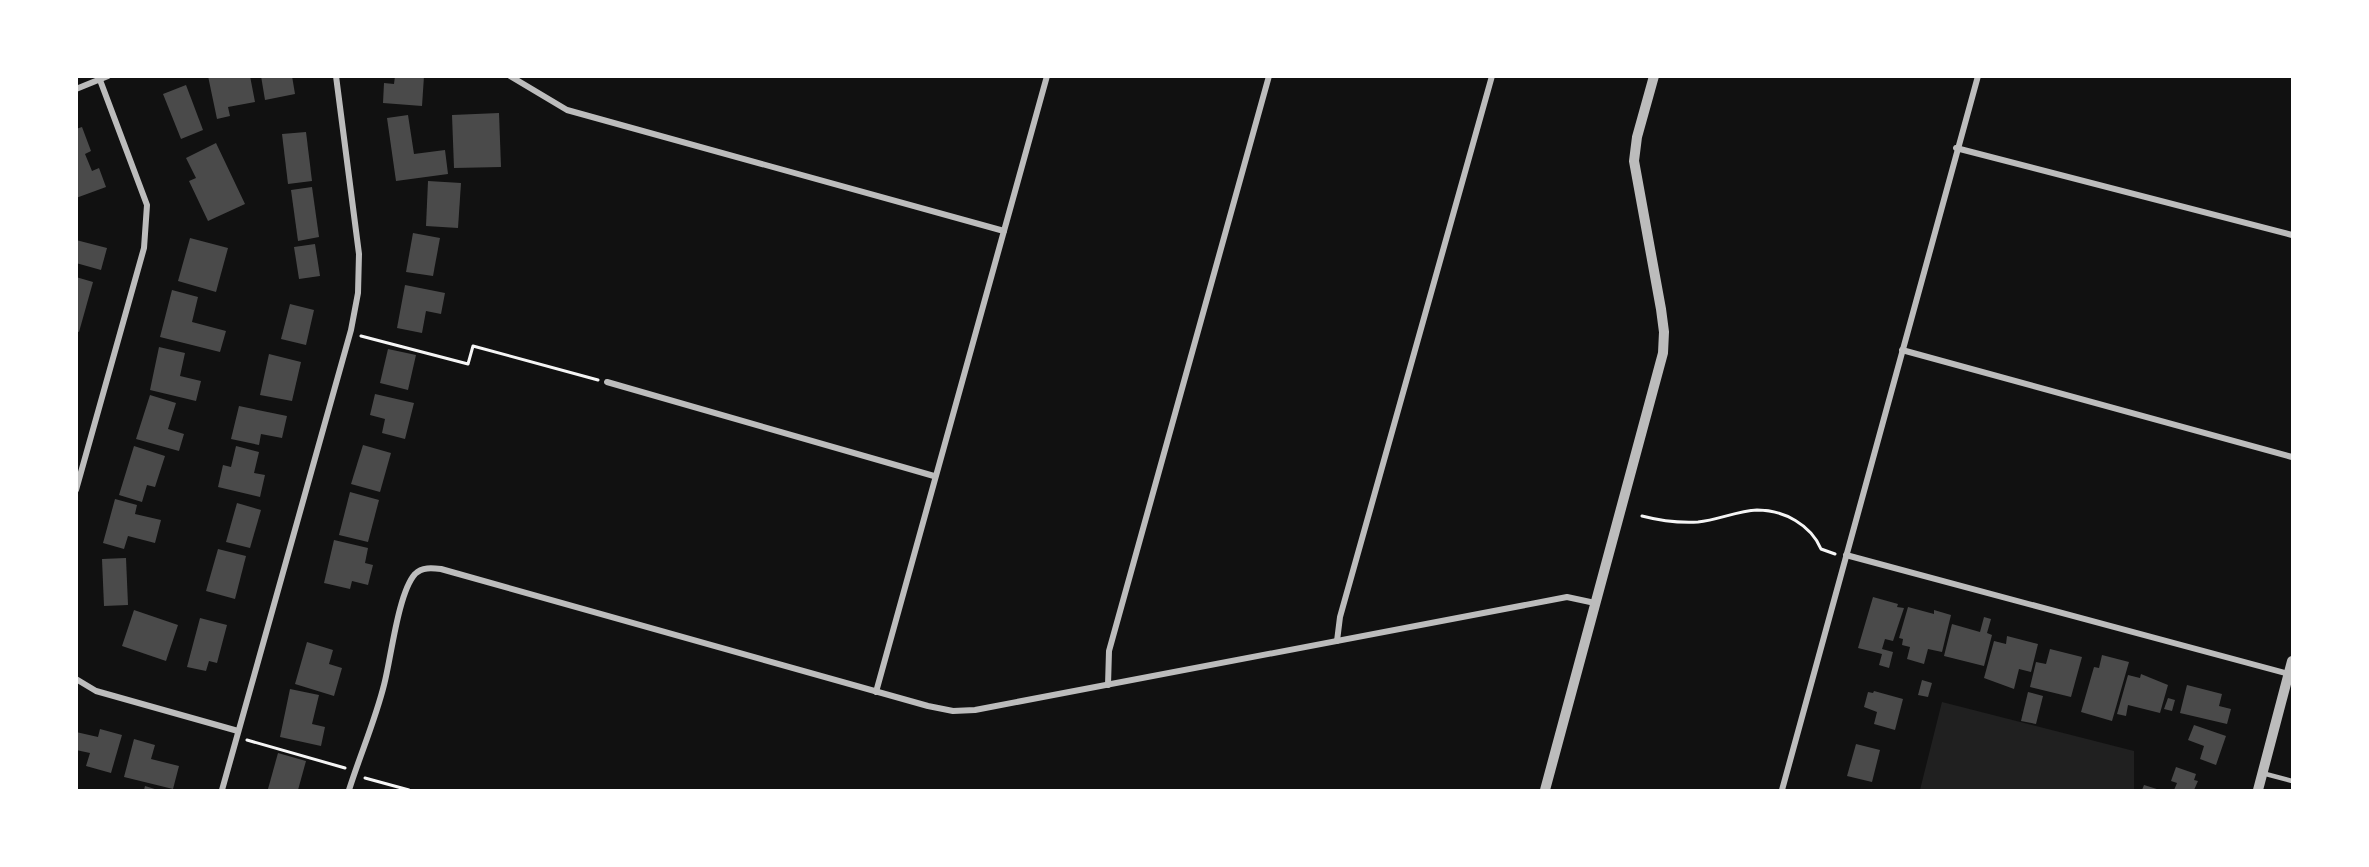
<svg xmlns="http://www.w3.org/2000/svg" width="2369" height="867" font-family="'Fira Sans',sans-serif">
<rect width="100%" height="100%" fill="#111"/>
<path fill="#202020" d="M1942,702L2134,751V790H1920Z"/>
<g fill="#4a4a4a">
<path d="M208,76H250L255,102L228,107L230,116L217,119Z"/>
<path d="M261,76H292L295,94L265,100Z"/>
<path d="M395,76H424L422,106L383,103L384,83L394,84Z"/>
<path d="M186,85L203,130L181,139L163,94Z"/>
<path d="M499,113L501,167L454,168L452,115Z"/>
<path d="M408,115L414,154L445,150L448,174L396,181L387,118Z"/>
<path d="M82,127L91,151L85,154L92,171L99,168L106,187L76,198V129Z"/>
<path d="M306,132L312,181L288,184L282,134Z"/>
<path d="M216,143L245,204L208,221L189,181L196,178L186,158Z"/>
<path d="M428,181L461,183L458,228L426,226Z"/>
<path d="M312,187L319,237L298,241L291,190Z"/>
<path d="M413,233L440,238L433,276L406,272Z"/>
<path d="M190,238L228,248L216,292L178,281Z"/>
<path d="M76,240L107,248L101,270L76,263Z"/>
<path d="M315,244L320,276L299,279L294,247Z"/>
<path d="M76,277L93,282L79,332L76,331Z"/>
<path d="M405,285L445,293L441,314L426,311L422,333L397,328Z"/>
<path d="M172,290L198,297L192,322L226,331L220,352L160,337Z"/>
<path d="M290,304L314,310L306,345L281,339Z"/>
<path d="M159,347L185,353L180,376L201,381L196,401L150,390Z"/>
<path d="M388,349L416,355L408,390L380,383Z"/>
<path d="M269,354L301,362L292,401L260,395Z"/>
<path d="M375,394L414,403L405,439L382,433L385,419L370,415Z"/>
<path d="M150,395L176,403L168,429L184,434L179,451L136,439Z"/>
<path d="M239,406L287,416L282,438L261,434L259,445L231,439Z"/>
<path d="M363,445L391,453L380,492L351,484Z"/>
<path d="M134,446L165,456L155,487L147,485L142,502L119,495Z"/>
<path d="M236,446L259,452L254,473L265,475L260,497L218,487L223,465L231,467Z"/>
<path d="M350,492L379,500L368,542L339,535Z"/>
<path d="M115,499L137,505L135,514L161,520L155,543L128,536L124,549L103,543Z"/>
<path d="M237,503L261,510L250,548L226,542Z"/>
<path d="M334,540L368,548L365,563L373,565L368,585L352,581L350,589L324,583Z"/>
<path d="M218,549L246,556L235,599L206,591Z"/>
<path d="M126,558L128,605L104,606L102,559Z"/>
<path d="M1873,597L1898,604L1897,607L1904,608L1893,641L1885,639L1882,649L1893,652L1889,668L1879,665L1882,654L1858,648Z"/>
<path d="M1908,607L1934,614V610L1951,615L1942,652L1928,649L1924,664L1907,659L1910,647L1902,645L1903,639L1899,638Z"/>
<path d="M134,610L178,625L166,661L122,646Z"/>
<path d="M1984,617L1991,619L1987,633L1992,635L1984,666L1944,656L1952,624L1980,632Z"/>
<path d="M200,618L227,625L217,663L209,661L206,671L187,667Z"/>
<path d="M2007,636L2038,644L2031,672L2019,669L2014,689L1984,678L1994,641L2006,644Z"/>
<path d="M307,642L333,650L329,664L342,668L334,696L295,684Z"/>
<path d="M2050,649L2082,657L2071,697L2030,687L2036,662L2046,664Z"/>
<path d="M2102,655L2129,662L2112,721L2081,712L2094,667L2099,668Z"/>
<path d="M2141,674L2168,685L2160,713L2128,705L2126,716L2117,714L2128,675L2140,678Z"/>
<path d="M1922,680L1932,683L1928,697L1918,695Z"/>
<path d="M2187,685L2222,694L2219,706L2231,709L2227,724L2180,713Z"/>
<path d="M290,689L319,695L312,724L325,727L321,746L280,737Z"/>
<path d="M1874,691L1903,699L1895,730L1874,724L1877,712L1864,707L1868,692L1873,693Z"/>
<path d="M2028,692L2043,696L2036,724L2021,721Z"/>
<path d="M2168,698L2175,700L2172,711L2164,709Z"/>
<path d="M2194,725L2226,736L2216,765L2200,759L2204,746L2188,740Z"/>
<path d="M100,729L122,735L111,773L86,766L90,753L76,750V732L98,737Z"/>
<path d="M134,739L155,745L151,759L179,766L173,789L124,777Z"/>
<path d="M1856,744L1880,750L1872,782L1847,776Z"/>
<path d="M278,753L306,761L298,790L268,789Z"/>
<path d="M2176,767L2196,774L2194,780L2198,781L2194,790H2174L2177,783L2171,781Z"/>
<path d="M2144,785L2160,790H2142Z"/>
<path d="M145,786L158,790H144Z"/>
</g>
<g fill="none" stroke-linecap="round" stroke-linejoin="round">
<g stroke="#f5f5f5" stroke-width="3">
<path d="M361,336L468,364L473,346L598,380"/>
<path d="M1642,516C1661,521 1679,523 1698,522C1718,520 1737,511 1757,510C1784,510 1811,525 1821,549L1835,554"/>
<path d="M247,740L345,768"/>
<path d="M365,778L409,790"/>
</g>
<path stroke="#bcbcbc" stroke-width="4.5" d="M2262,773L2292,781"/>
<g stroke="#bcbcbc" stroke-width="6">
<path d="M510,76L567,110L1004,231"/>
<path d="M76,89L108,76"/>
<path d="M1956,148L2292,235"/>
<path d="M1902,350L2292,457"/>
<path d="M607,382L934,476"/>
<path d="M76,490L144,248L147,205L100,80"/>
<path d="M1846,555L2289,674"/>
<path d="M1337,641L1340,617L1492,76"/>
<path d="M76,679L96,691L238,731"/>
<path d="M1108,685L1109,651L1269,76"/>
<path d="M876,692L1047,76"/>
<path d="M222,790L351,330L358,293L359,254L336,76"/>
<path d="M349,790C360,755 375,721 384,685C391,659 398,593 415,574C422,567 432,568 441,569L928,706L953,711L975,710L1567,597L1595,603"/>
<path d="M1782,790L1978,76"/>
</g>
<g stroke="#bcbcbc" stroke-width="10">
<path d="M1545,790L1663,353L1664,332L1661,309L1634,161L1637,137L1654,76"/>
<path d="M2258,790L2292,661"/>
</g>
</g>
<rect width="2369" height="867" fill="none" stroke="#ffffff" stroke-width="156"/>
</svg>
